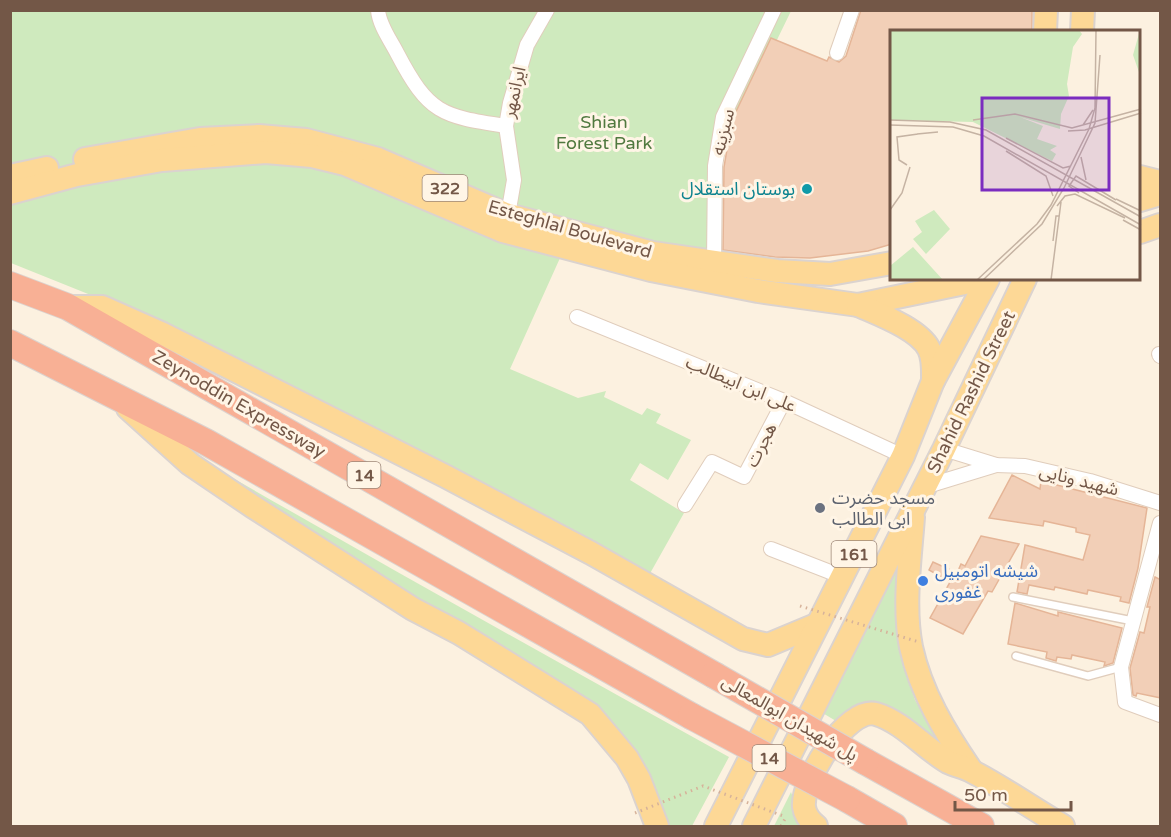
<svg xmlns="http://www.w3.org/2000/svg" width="1171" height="837" font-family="'Varela Round','Noto Sans Arabic',sans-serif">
<rect width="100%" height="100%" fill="#fcf1e0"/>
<g fill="#cfeabe">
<path d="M10,11H791L726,145L717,185L719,283L331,168L514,244L560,258L510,369L578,398L606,391L604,397L642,415L647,408L661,414L656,423L691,440L668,480L640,463L630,480L684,513L648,577L123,308L11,263Z"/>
<path d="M193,455C371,558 550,658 729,757L692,826H664L638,762L483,641Z"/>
<path d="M904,551L905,669L915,700L945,751L887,710L836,721L821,712Z"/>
<path d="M791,792L803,826H774Z"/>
</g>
<g fill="#f2cfb7" stroke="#e5b597" stroke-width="1.5">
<path d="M861,10H1032V32H892V244L868,251L810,258L775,257L723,250L724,167L732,120L771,38L827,61L829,57L839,62L846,56Z"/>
<path d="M1012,475L1040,489L1041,481L1147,508L1138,568L1129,603L1120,601L1121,597L1088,590L1087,594L1055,587L1054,590L1029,585L1027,594L1017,592L1025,545L1083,560L1090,535L1076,532V528L1044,521L1043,526L989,518Z"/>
<path d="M981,536L1019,544L992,592L988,591L963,634L930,618L950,582L929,570L933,562L957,573L961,564L965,566Z"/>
<path d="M1155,577L1161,580V698L1137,693L1136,696L1133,695L1130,668L1140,632L1144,633L1150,607H1147Z"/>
<path d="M1015,603L1058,616V612L1122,628L1113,663L1104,666L1105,662L1072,655L1071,659L1057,657L1056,661L1046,658L1047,652L1008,644Z"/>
</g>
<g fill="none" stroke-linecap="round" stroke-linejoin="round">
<g stroke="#e0cdbc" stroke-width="10">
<g id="lane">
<path d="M1013,597L1133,621"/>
<path d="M1016,656L1088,676L1121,667"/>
</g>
</g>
<g stroke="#e0cdbc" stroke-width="16">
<g id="street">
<path d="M378,10C379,25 391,41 397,53C429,114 441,116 506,126"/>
<path d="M837,53L852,10"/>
<path d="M508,215L514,180L506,126L510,103L527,45L547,10"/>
<path d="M714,263L715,166L723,117L774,10"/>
<path d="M577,317L784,401L903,456"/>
<path d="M1159,354L1160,356"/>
<path d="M944,449L996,465L1025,466L1090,481L1160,503"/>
<path d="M924,487L996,465"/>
<path d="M685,505L712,462L744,477L784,401"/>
<path d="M1160,523L1121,667L1125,702L1160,715"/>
<path d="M771,549L843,577"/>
</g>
</g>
<g stroke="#dbd3cf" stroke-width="26">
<g id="primary">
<path d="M1045,32L1046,10"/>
<path d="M1082,32L1083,10"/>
<path d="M85,159L200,139L259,136L306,140L378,159L508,215L653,253L777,271L830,274L892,263"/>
<path d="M10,176L47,168"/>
<path d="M1140,177L1160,182"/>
<path d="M10,193L77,175L162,160L266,152L312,156L345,164L503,231L651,270L758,291L858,305L984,279"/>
<path d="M1140,200L1160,194"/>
<path d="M1140,232L1160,225"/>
<path d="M858,305C878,314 919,329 929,349C934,359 933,371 933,381"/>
<path d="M68,307H102L163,334L445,476L591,553L743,639L768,645L816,625"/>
<path d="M128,408L190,464L252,506L413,609L459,633L590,714L627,758L639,779L657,826"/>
<path d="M913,517C910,559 903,606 911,647C921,693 945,732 971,770"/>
<path d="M716,826L903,456L933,381L988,279"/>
<path d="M754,826L944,449L1025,279"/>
<path d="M816,826C810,821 805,815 804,807C801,781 847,706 876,714C903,722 924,748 948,762C956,766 965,767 973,772C1004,788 1033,809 1063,826"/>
</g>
</g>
<g stroke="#dbd3cf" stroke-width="28">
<g id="highway">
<path d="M10,285L68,307L714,675"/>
<path d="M10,343L206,442L691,716"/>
<path d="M866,762L981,826"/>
<path d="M847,799L894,826"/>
</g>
</g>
<path stroke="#d6b29a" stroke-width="3" stroke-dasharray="1.5 4.5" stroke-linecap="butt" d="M781,826L786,817"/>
<use href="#lane" stroke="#fff" stroke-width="7"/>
<use href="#street" stroke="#fff" stroke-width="14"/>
<use href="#primary" stroke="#fdd896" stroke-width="22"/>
<use href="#highway" stroke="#f8b095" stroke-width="26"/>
<g stroke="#dbd3cf" stroke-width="28" stroke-linecap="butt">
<g id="highway-bridge">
<path d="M714,675L866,762"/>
<path d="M691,716L847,799"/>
</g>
</g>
<g stroke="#d6b29a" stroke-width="3" stroke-dasharray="1.5 4.5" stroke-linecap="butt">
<path d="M800,606L919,642"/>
<path d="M635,813L703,786L786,817"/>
</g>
<use href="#highway-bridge" stroke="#f8b095" stroke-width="26"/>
</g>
<circle fill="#0f9aa8" stroke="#fff5e6" stroke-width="2" cx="807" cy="189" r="6"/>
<circle fill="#6b7280" stroke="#fff5e6" stroke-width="2" cx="820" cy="508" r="6"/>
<circle fill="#3f7fe0" stroke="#fff5e6" stroke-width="2" cx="923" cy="581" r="6"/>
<g text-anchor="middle" stroke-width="6" stroke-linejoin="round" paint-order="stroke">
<g fill="#fff5e6" stroke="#9d8677" stroke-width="1.5">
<rect x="422.5" y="175" width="45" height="26" rx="4.5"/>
<rect x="347.5" y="462" width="33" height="26" rx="4.5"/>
<rect x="831.5" y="541" width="45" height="26" rx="4.5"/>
<rect x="752.5" y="745" width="33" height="26" rx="4.5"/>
</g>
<g font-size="16" font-weight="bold" fill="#735747">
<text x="445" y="194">322</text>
<text x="364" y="481">14</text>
<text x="854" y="560">161</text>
<text x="769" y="764">14</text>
</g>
<g font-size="18" fill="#735747" stroke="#fff5e6">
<text transform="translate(514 92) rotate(-77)" y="6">ایرانمهر</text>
<text transform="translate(723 132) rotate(-76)" y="6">سبزینه</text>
<text transform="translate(570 229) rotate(16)" y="6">Esteghlal Boulevard</text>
<text transform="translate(741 384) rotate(23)" y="6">علی ابن ابیطالب</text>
<text transform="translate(971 392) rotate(-64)" y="6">Shahid Rashid Street</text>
<text transform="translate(239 404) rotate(30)" y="6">Zeynoddin Expressway</text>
<text transform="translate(761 445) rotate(-63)" y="6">هجرت</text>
<text transform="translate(1079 480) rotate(14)" y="6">شهید ونایی</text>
<text transform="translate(790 718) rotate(30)" y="6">پل شهیدان ابوالمعالی</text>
</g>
<g font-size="18" fill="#50793f" stroke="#fff5e6">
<text x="604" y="128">Shian<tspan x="604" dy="21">Forest Park</tspan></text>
</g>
<g font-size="18" fill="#0d838f" stroke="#fff5e6" text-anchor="end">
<text x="795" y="195">بوستان استقلال</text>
</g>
<g font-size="18" fill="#5b616d" stroke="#fff5e6" text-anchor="start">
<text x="832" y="504">مسجد حضرت<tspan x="832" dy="21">ابی الطالب</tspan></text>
</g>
<g font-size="18" fill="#366cbe" stroke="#fff5e6" text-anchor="start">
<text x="935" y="577">شیشه اتومبیل<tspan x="935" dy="21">غفوری</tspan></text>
</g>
</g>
<g transform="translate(890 30)">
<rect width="250" height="250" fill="#fcf1e0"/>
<path d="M0,0H189L192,4L183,17L177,54L179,66L171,84L170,99L130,87L153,96L147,109L167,116L160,120L166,124L162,131L83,92L0,90ZM250,0H251L250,45L243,25ZM44,180L60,199L36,224L23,209L32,202L25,191ZM23,217L53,250H0V236Z" fill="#cfeabe"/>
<path fill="none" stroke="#c5b3a3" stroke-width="1.5" d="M0,90L60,92L96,100L251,187M83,90L125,84L182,98L251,79M0,95L63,97L94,106L251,195M193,95L203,80M178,101L195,100L251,83M27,104L48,102M116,108L173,138L181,136M116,121L156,146L163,166M191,127L196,150M17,135L9,130L7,107L28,104M189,163L179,156L186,146L226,170M226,169L251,181M167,176L175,166L185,164L235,188M0,180L12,163L20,137M233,190L251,200M163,211L166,186H169M87,250L147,194L161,175L199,99L205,78L206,0M93,250L152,194L174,158L205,93L210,25M161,250L171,172"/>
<path fill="#7b2cbf" fill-opacity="0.15" stroke="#7b2cbf" stroke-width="3" d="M92,68H219V160H92Z"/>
<rect width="250" height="250" fill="none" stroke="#735747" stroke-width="3"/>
</g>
<rect width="1171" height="837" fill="none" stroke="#735747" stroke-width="24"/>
<path d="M955 801v9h116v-9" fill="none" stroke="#735747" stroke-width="3"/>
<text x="964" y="801" font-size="18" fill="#735747" stroke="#fff5e6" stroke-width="4.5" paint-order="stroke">50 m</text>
</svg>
